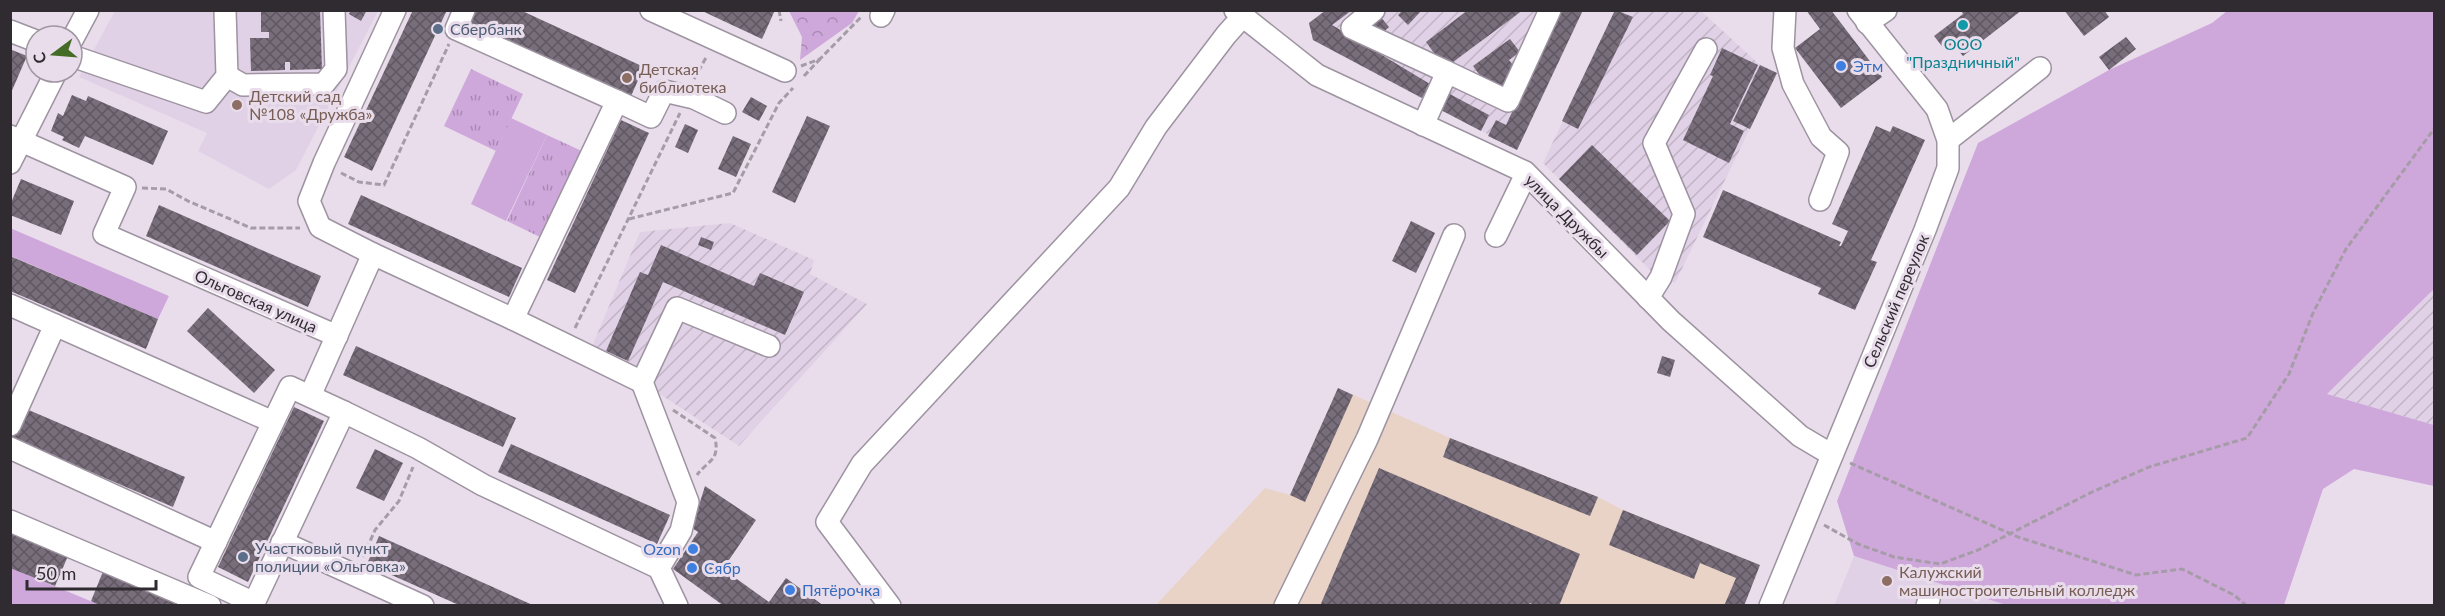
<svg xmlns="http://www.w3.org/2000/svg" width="2445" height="616" font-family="Lato,sans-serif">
<defs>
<pattern id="industrial-furrows" width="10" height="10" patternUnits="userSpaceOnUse" patternTransform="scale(1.5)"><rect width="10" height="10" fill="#e1d1e6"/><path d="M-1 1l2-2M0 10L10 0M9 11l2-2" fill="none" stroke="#c1b4c6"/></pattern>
<pattern id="forest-crowns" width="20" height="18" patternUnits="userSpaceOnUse" patternTransform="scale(1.5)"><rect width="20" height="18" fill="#cfa8db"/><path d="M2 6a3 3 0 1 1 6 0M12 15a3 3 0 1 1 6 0" fill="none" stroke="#a889b2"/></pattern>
<pattern id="park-tufts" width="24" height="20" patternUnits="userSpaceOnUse" patternTransform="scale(1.5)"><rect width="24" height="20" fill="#cfa8db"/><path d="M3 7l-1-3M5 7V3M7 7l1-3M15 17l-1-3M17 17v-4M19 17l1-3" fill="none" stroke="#a889b2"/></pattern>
<pattern id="building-cross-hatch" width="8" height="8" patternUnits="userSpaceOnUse" patternTransform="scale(1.5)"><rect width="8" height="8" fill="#786e7b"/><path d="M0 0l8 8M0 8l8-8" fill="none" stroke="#5e5660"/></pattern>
</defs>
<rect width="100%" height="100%" fill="#e9ddec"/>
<path fill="#e9d3c6" d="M1338,388L1450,438L1598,497L1623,510L1760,565L1744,605L1155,606L1265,488L1290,495Z"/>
<g fill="url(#industrial-furrows)">
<path d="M1326,11H1583L1517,150L1313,40L1309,23Z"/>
<path d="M1615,11H1701L1760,65L1777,73L1675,283L1653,273L1543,163Z"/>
<path d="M730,223L814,260L810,274L867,304L739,446L591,349L640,232Z"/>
<path d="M2434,289V425L2327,394L2390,333Z"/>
</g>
<g fill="#e1d1e6">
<path d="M115,11H378L296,170L269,189L198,151L207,133L79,77Z"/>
<path d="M1854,556L2006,605L1834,606Z"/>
</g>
<g fill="#cfa8db">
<path d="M2227,11H2434V289L2327,394L2434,425V486L2354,469L2323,489L2284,605H2006L1854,556L1837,501L1978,143L2109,70L2212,23Z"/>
<path d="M511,118L547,135L506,221L471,204Z"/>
<path d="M10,228L169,296L158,319L11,256Z"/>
<path d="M11,568L100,605H11Z"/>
</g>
<path fill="url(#forest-crowns)" d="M789,11H859L852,23L800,60L802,37Z"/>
<g fill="url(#park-tufts)">
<path d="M471,69L523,94L496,151L444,126Z"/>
<path d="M547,135L584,152L544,239L507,221Z"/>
</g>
<g fill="url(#building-cross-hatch)">
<path d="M261,10H320L322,69L290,70V62H285V70L251,71L250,38H269V32H261Z"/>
<path d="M351,10H367L361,21L349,14Z"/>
<path d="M413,10H447L372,171L344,157Z"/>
<path d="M476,10H520L644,67L631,96L470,23Z"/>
<path d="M700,10H775L762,39Z"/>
<path d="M1326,10H1352L1332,25L1430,84L1422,98L1313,40L1309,23Z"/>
<path d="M1403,10H1422L1408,25L1398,15Z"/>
<path d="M1468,10H1523L1445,68L1426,42Z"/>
<path d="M1560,10H1583L1517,150L1488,136L1496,120L1506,125Z"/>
<path d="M1615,10L1633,17L1578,129L1562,121Z"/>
<path d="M1806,10H1831L1882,77L1841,108L1795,48L1820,29Z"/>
<path d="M1961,10H2022L1963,56L1953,44L1945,50L1934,36L1963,14Z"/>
<path d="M2064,10H2104L2109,17L2084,36Z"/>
<path d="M1380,16L1389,27L1381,34L1371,23Z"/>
<path d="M2126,37L2136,49L2109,70L2099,57Z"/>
<path d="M1510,39L1520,52L1509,60L1519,73L1493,93L1473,66Z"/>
<path d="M1722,48L1758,65L1730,124L1744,131L1729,163L1683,140L1713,76L1710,75Z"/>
<path d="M12,50L27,56L10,95V54Z"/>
<path d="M1760,65L1777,73L1750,129L1733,121Z"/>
<path d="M1446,92L1489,115L1481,131L1437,108Z"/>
<path d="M72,95L86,101L88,96L168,131L153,165L85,136L79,148L62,140L64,137L51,131L58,113L63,116Z"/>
<path d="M751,97L767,106L759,121L742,112Z"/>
<path d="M807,116L830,126L795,203L772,192Z"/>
<path d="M621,120L649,133L575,293L547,280Z"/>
<path d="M685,124L698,130L688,153L675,147Z"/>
<path d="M1876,126L1890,132L1893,126L1925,140L1871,260L1877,262L1855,310L1818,294L1821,288L1703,237L1723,190L1841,242L1839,246H1841L1848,231L1832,224Z"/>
<path d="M733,136L751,144L736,177L718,169Z"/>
<path d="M1592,145L1670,221L1637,255L1559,179Z"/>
<path d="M21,179L74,201L61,235L10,215V205Z"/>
<path d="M361,195L522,268L509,297L348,224Z"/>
<path d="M159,205L321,276L308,307L146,236Z"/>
<path d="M1411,221L1435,233L1416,273L1392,261Z"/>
<path d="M701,237L714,242L711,250L698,245Z"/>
<path d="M661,245L754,286L760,273L804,292L785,335L663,282L628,361L606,351L640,272L648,275Z"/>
<path d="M10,256L158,319L146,349L10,291Z"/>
<path d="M208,308L275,370L254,393L187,331Z"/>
<path d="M356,346L516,418L503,447L343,375Z"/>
<path d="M1662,356L1675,360L1670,377L1657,373Z"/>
<path d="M1338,388L1353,395L1305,502L1290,495Z"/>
<path d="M294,407L324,421L248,582L218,567Z"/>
<path d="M24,408L185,477L173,507L11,438Z"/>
<path d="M1450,438L1598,497L1590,516L1443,457Z"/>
<path d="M511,444L670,515L657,544L498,472Z"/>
<path d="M375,449L403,463L384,501L356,488Z"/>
<path d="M1379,468L1580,554L1559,606H1536L1530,603L1528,606H1320Z"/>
<path d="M705,486L756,520L723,569L769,602L786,578L824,606H724L673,569L698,532L692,528Z"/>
<path d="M1623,510L1760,565L1744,606H1724L1736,578L1700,563L1694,579L1609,545Z"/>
<path d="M10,533L68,556L55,586L10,568Z"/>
<path d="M379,536L535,606H461L367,564Z"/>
<path d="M104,569L189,605L101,606L91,601Z"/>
</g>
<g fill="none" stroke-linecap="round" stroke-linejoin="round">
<g stroke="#9d93a1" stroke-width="24">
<g id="minor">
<path d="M464,10L456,29L617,101L513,319"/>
<path d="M651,10L785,71"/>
<path d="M1235,10L1317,75L1525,172L1671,321L1800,436L1832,455"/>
<path d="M1374,10L1352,28L1447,72"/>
<path d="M1785,10L1783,48L1793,84L1821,137L1838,152L1820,200"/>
<path d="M881,16L884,10"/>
<path d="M1867,23L1886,10"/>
<path d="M10,31L36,41"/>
<path d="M72,40L88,10"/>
<path d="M72,56L206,102L227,76L225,10"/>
<path d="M227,76L243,85L324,84L336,69L334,10"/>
<path d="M617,101L651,117L664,91L694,98L725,113"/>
<path d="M1423,125L1447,72L1508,101L1550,10"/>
<path d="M10,136L125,187L104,234L337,336"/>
<path d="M1948,140L2040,68"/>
<path d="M10,163L56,72"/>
<path d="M1496,236L1526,174"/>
<path d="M373,254L320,227L309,201L324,163L395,10"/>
<path d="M1648,298L1661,277L1684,214L1654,143L1706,49"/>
<path d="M10,305L273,422"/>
<path d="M290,387L344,412L254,603L199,577Z"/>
<path d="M310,396L373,254L513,319L642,382"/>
<path d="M344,412L418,448L483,485L659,568"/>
<path d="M10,425L55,325"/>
<path d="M10,448L216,542"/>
<path d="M10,521L210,606"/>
<path d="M282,542L423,606"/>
<path d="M677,606L659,568L681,531L688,502L642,382L677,308L769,346"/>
<path d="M890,606L827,522L862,464L1119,188L1156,127L1226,35L1242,17L1241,10"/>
<path d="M1285,606L1367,439L1454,235"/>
<path d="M1770,606L1925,230L1948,168V140L1937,109L1858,10"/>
<path d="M1927,606L1929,599"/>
</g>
</g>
<g stroke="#a59ca7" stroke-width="3" stroke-dasharray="6 3" stroke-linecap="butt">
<path d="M779,10L781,21"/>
<path d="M801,66L820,59L862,16"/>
<path d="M804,76L820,59"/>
<path d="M694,79L707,56"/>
<path d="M341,173L359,182L384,185L449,44"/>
<path d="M142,188L166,189L188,201L251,228H300"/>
<path d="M629,219L733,193L779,103L793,88"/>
<path d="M575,328L680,113"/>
<path d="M673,410L715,438C720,461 708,460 697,475"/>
<path d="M1850,463L2018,537L2136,575L2182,569L2234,595L2247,606"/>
<path d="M1824,525L1858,544L1894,557L1940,564L1978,550L2092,492L2149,467L2247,438L2289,374L2313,313L2346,249L2434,129"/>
<path d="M363,557L375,530L399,501L413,467"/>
</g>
<use href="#minor" stroke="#fff" stroke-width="21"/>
</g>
<circle fill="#0f9aa8" stroke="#e9ddec" stroke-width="2" cx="1963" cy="25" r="6"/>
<g fill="#5c6f8a" stroke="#e9ddec" stroke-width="2">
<circle cx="438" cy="29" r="6"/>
<circle cx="243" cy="557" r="6"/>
</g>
<g fill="#3f7fe0" stroke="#e9ddec" stroke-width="2">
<circle cx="1841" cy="66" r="6"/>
<circle cx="693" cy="549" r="6"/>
<circle cx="692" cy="568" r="6"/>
<circle cx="790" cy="590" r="6"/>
</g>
<g fill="#8d6e63" stroke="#e9ddec" stroke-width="2">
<circle cx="627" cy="78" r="6"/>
<circle cx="237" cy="105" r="6"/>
<circle cx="1887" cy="581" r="6"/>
</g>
<g text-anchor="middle" stroke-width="6" stroke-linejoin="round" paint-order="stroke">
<g font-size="16" fill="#4e5e75" stroke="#e9ddec" text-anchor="start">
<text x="450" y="35">Сбербанк</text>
<text x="255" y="554">Участковый пункт<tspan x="255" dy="18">полиции «Ольговка»</tspan></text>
</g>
<g font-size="16" fill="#0d838f" stroke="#e9ddec">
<text x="1963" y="50">ООО<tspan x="1963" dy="18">"Праздничный"</tspan></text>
</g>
<g font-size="16" fill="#366cbe" stroke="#e9ddec" text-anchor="start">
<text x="1853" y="72">Этм</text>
<text x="681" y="555" text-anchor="end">Ozon</text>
<text x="704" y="574">Сябр</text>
<text x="802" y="596">Пятёрочка</text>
</g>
<g font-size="16" fill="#785e54" stroke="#e9ddec" text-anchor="start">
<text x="639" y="75">Детская<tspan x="639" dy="18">библиотека</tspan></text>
<text x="249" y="102">Детский сад<tspan x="249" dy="18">№108 «Дружба»</tspan></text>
<text x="1899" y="578">Калужский<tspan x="1899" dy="18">машиностроительный колледж</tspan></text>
</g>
<g font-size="16" fill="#2f2b31" stroke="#e9ddec">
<text transform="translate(1567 216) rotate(45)" y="6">улица Дружбы</text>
<text transform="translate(256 301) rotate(24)" y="6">Ольговская улица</text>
<text transform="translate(1896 301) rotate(-67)" y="6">Сельский переулок</text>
</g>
</g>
<rect width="2445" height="616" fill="none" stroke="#2f2b31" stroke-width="24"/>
<g transform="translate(54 54) rotate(254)"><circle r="28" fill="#e9ddec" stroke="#9f96a1" stroke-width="1.5"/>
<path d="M0-4.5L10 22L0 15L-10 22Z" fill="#446c27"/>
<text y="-9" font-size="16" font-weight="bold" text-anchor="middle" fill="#2f2b31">С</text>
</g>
<path d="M27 580v9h129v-9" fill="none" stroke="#2f2b31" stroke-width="3"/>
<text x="36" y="580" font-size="18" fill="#2f2b31" stroke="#e9ddec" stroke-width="4.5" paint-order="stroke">50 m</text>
</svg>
